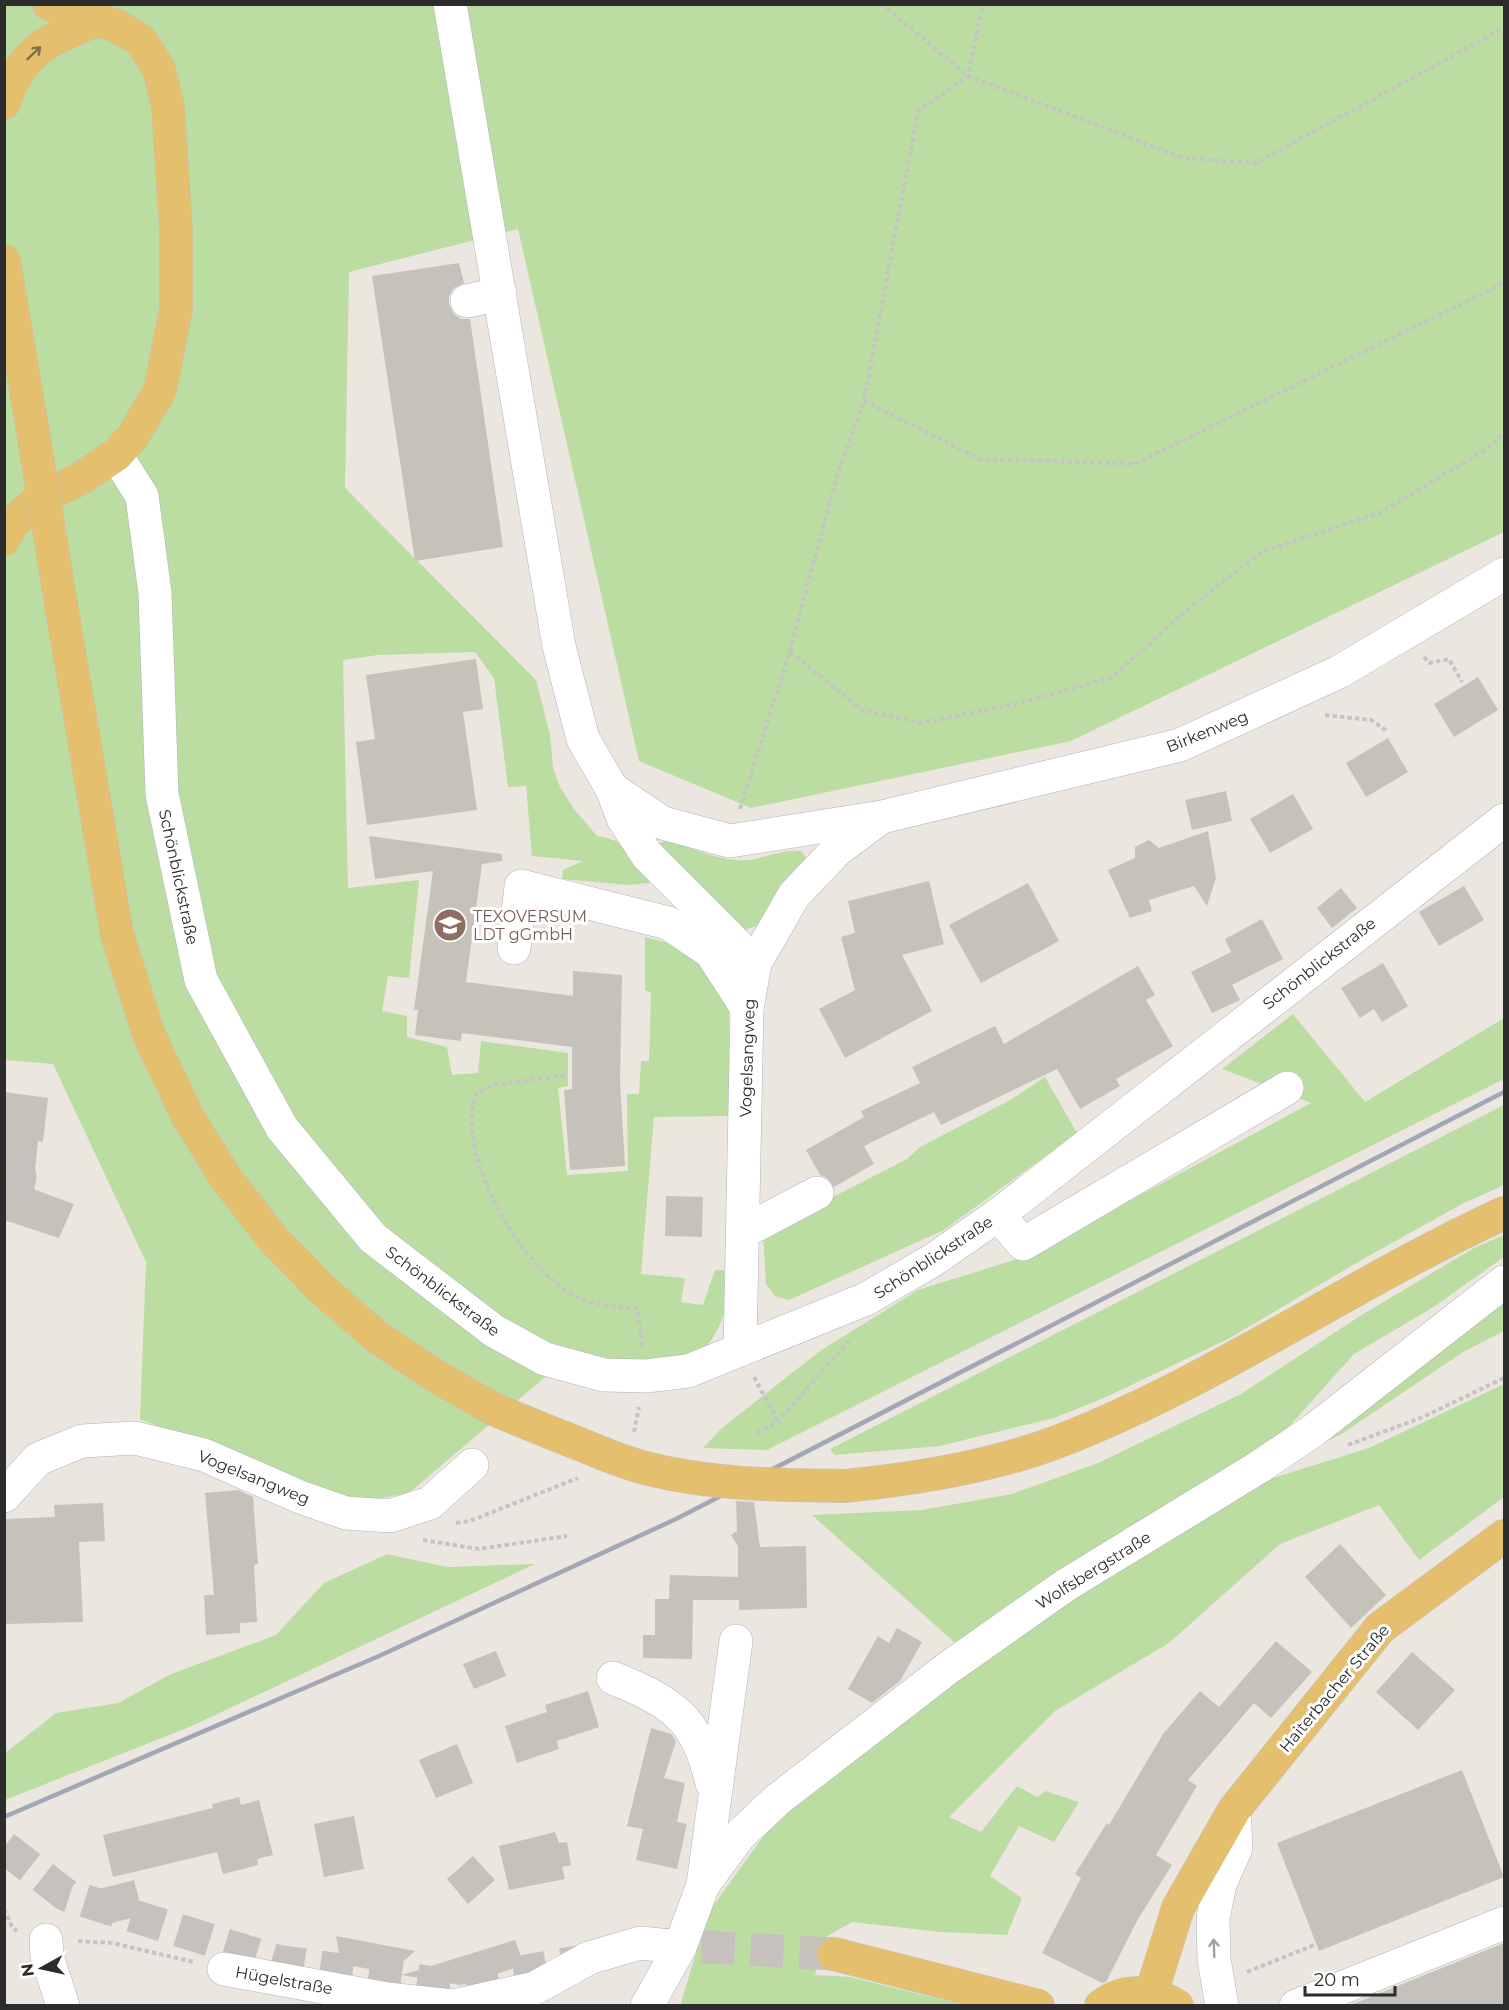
<svg xmlns="http://www.w3.org/2000/svg" width="1509" height="2010" font-family="Montserrat,sans-serif">
<rect width="100%" height="100%" fill="#ece6e0"/>
<g fill="#bbdda2">
<path d="M4,5H1504V532L1071,741L751,808L639,761L518,229L349,272L345,488L536,680L550,735L553,767L560,787L574,809L597,836C630,840 635,858 650,883L628,885L562,879L563,870L583,861L532,856L526,786L508,787L494,678L475,652L378,655L343,660L348,888L419,880L409,978L388,976L382,1011L407,1016V1037L447,1047L452,1075L478,1073L481,1041L568,1053V1086L558,1088L567,1175L628,1171L627,1094H639L641,1061H649L651,993L645,990V937L689,948L729,1004L730,1116L654,1117L641,1274L685,1278L681,1302L703,1305L715,1270H724C726,1310 728,1315 706,1348L657,1364L571,1355L409,1493L364,1501L323,1493L140,1419L146,1262L53,1064L5,1060Z"/>
<path d="M666,841C693,847 721,863 750,860C767,857 784,849 801,851L807,858L760,925L744,930L662,854L659,843Z"/>
<path d="M1293,1014L1365,1102L1504,1018V1079L767,1450L703,1448L722,1428L820,1351L918,1290L1014,1260L1129,1201L1311,1103L1222,1069Z"/>
<path d="M1045,1077L1077,1133L944,1230L789,1300L775,1296L766,1284L763,1233L907,1159L920,1147L1012,1099Z"/>
<path d="M1504,1105V1185L1462,1204L1365,1258L1228,1339L1104,1398L1054,1418L940,1446L835,1455L830,1449Z"/>
<path d="M1504,1235V1257L1432,1308L1354,1354L1284,1432L1267,1480L1369,1448L1504,1384V1497L1419,1560L1379,1505L1280,1544L1169,1643L1055,1711L949,1817L981,1832L1017,1786L1037,1797L1046,1791L1079,1802L1054,1842L1019,1826L990,1876L1022,1898L1007,1935L941,1932L852,1922L826,1937L815,1975L850,1977L961,2004L680,2006L708,1913L772,1824L963,1650L812,1515L922,1510L1012,1494L1098,1463L1241,1394L1360,1316L1474,1248Z"/>
<path d="M1504,1288V1331L1463,1352L1340,1435L1294,1455Z"/>
<path d="M387,1554L447,1567L535,1564L192,1726L5,1800V1753L56,1713L118,1703L171,1674L276,1635L324,1583Z"/>
</g>
<g fill="#c5c1bb">
<path d="M459,263L464,283L454,288L449,296V304L454,314L461,319H470L503,547L415,561L372,276Z"/>
<path d="M476,659L483,709L463,712L477,810L367,825L356,742L375,739L366,675Z"/>
<path d="M1478,677L1498,710L1454,737L1434,704Z"/>
<path d="M1388,738L1408,772L1366,797L1346,763Z"/>
<path d="M1226,791L1232,821L1192,830L1185,800Z"/>
<path d="M1293,794L1313,829L1270,853L1250,819Z"/>
<path d="M1208,831L1216,878L1207,906L1194,886L1149,900L1152,911L1130,918L1108,870L1135,858V847L1149,840L1159,848Z"/>
<path d="M369,836L502,854V861L482,864L466,982L573,996V971L622,975L620,1082L625,1166L570,1170L564,1090L572,1089V1047L462,1033L461,1041L415,1035L418,1010H414L433,871L375,879Z"/>
<path d="M929,881L944,944L902,955L932,1011L845,1058L819,1009L855,990L841,937L855,933L848,901Z"/>
<path d="M1028,883L1059,941L981,983L949,925Z"/>
<path d="M1464,886L1484,920L1439,946L1419,912Z"/>
<path d="M1341,888L1357,908L1332,928L1317,908Z"/>
<path d="M1262,919L1283,959L1232,985L1240,1000L1212,1013L1191,972L1231,952L1225,939Z"/>
<path d="M1383,963L1408,1006L1382,1022L1374,1009L1360,1018L1341,988Z"/>
<path d="M1138,966L1155,995L1146,1000L1173,1046L1116,1079L1120,1086L1080,1109L1057,1069L941,1125L934,1112L864,1146L874,1164L834,1187L827,1178L820,1175L806,1150L864,1117L861,1111L920,1083L912,1067L995,1026L1004,1044Z"/>
<path d="M4,1092L48,1098L43,1142L38,1141L33,1189L74,1204L59,1238L4,1220Z"/>
<path d="M666,1196L703,1197L702,1237L665,1236Z"/>
<path d="M238,1490L253,1497L258,1564L254,1565L257,1622L240,1623V1633L206,1635L204,1595H214L205,1493Z"/>
<path d="M736,1501L754,1502L760,1547L806,1546L807,1608L739,1610V1600H693L692,1659L643,1658V1635H655V1599H669L670,1575L738,1577V1546L731,1535L737,1531Z"/>
<path d="M103,1503L105,1541L79,1542L83,1622L5,1624L6,1519L55,1517L54,1505Z"/>
<path d="M1340,1544L1386,1595L1351,1628L1305,1577Z"/>
<path d="M897,1628L922,1642L900,1681L872,1703L848,1689L878,1636L889,1643Z"/>
<path d="M1276,1641L1312,1672L1271,1718L1254,1703L1188,1780L1197,1786L1156,1855L1172,1865L1138,1919L1106,1982L1102,1983L1042,1953L1081,1878L1075,1874L1107,1823L1109,1825L1163,1734L1200,1691L1219,1707Z"/>
<path d="M496,1651L506,1676L474,1689L463,1664Z"/>
<path d="M1412,1652L1455,1690L1418,1730L1376,1692Z"/>
<path d="M588,1691L599,1727L557,1741L559,1749L517,1763L505,1726L547,1712L545,1705Z"/>
<path d="M651,1728L671,1734L676,1741L664,1778L685,1783L677,1822L687,1824L677,1869L636,1860L643,1829L627,1826Z"/>
<path d="M457,1744L473,1783L436,1798L419,1760Z"/>
<path d="M1462,1770L1504,1877L1319,1951L1277,1843Z"/>
<path d="M239,1797L241,1805L259,1800L273,1855L257,1859L258,1865L223,1874L217,1852L113,1877L103,1835L213,1808L212,1804Z"/>
<path d="M354,1816L364,1869L324,1877L314,1824Z"/>
<path d="M555,1832L559,1843L567,1842L571,1865L562,1867L565,1879L509,1890L499,1846Z"/>
<path d="M473,1856L495,1880L468,1904L447,1879Z"/>
<path d="M134,1880L143,1915L104,1925L95,1890Z"/>
<path d="M336,1936L378,1944L415,1951L391,1973L375,1970L341,1964Z"/>
<path d="M515,1940L524,1965L469,1983L460,1985L402,1975Z"/>
<path d="M1504,1943V2006H1348Z"/>
</g>
<g fill="none" stroke-linecap="round" stroke-linejoin="round">
<path stroke="#c6c1bc" stroke-width="33" stroke-dasharray="33 16" stroke-linecap="butt" d="M4,1170L20,1177L14,1204L4,1205"/>
<g stroke="#c6c1bc" stroke-width="33" stroke-dasharray="33 16" stroke-linecap="butt">
<path d="M4,1847L66,1895L277,1961L448,1985L578,1962"/>
<path d="M653,1948L668,1945L834,1954"/>
</g>
<g stroke="#b0b3bb" stroke-width="34">
<g id="minor">
<path d="M450,4L559,646L583,739L612,789L623,818L647,855L755,963"/>
<path d="M467,301L500,294"/>
<path d="M116,455L142,496L155,593L162,794L201,980L282,1128L373,1238L494,1331L545,1359L604,1375L646,1376L688,1371L866,1299L933,1260L998,1215L1504,820"/>
<path d="M612,789L663,823L730,841L882,817L1180,745L1339,672L1504,574"/>
<path d="M514,948L521,886L668,923L711,952L747,1008"/>
<path d="M998,1215L1023,1244L1287,1088"/>
<path d="M743,1232L817,1193"/>
<path d="M740,1350L747,1008L755,963L794,895L837,850L876,821"/>
<path d="M4,1496L38,1459L82,1441L135,1438L204,1455L300,1497L346,1513L390,1516L430,1503L472,1465"/>
<path d="M613,1678C674,1703 696,1717 712,1783"/>
<path d="M703,1885L739,1836L777,1800L948,1668L1066,1585L1259,1467L1314,1430L1504,1282"/>
<path d="M46,1940L47,1956L63,2006"/>
<path d="M224,1969L387,1999L452,2006"/>
<path d="M453,2006L535,1988L589,1958L640,1943L680,1947"/>
<path d="M647,2006L680,1947L703,1885L736,1641"/>
<path d="M1222,2006L1214,1959L1213,1918L1220,1884L1236,1848L1234,1810"/>
<path d="M1296,2006L1504,1923"/>
</g>
</g>
<g stroke="#c4c4c4" stroke-width="34">
<g id="major">
<path d="M4,103C21,51 49,39 95,21"/>
<path d="M4,261L32,426"/>
<path d="M4,539L13,523L40,498L78,480L116,455L133,436L160,390L176,309V229L168,107L159,69L141,41L117,26L49,4"/>
<path d="M64,622L117,934L149,1035L187,1115L225,1177L274,1240L322,1289L377,1337L434,1375L493,1409L554,1434"/>
<path d="M845,1486C915,1479 996,1466 1062,1440C1216,1380 1354,1282 1504,1213"/>
<path d="M834,1954L1038,2006"/>
<path d="M1151,1994L1178,1908L1234,1810L1380,1628L1504,1536"/>
<path d="M1101,2006C1125,1988 1152,1990 1177,2006"/>
</g>
</g>
<g stroke="#c4c4c4" stroke-width="4" stroke-dasharray="4.5 3" stroke-linecap="butt">
<path d="M881,4L968,76L1183,158L1256,163L1504,28"/>
<path d="M864,401L979,459L1135,464L1504,283"/>
<path d="M790,652L862,710L922,723L1020,703L1113,677L1182,614L1261,552L1382,512L1482,452L1504,434"/>
<path d="M1424,657L1429,663L1449,659L1462,682"/>
<path d="M1325,715L1371,720L1387,731"/>
<path d="M740,809L787,661L837,476L864,401L918,111L968,76L983,4"/>
<path d="M565,1075L493,1085L476,1094C454,1155 521,1268 575,1296C595,1306 615,1307 637,1308L642,1346"/>
<path d="M754,1377L778,1421"/>
<path d="M634,1432L639,1407"/>
<path d="M757,1433L778,1421L849,1341"/>
<path d="M1348,1445L1423,1417L1504,1378"/>
<path d="M456,1523L470,1521L578,1478"/>
<path d="M423,1540L479,1549L567,1536"/>
<path d="M4,1909L12,1927L17,1931"/>
<path d="M78,1941L112,1943L194,1962"/>
<path d="M1247,1972L1314,1945"/>
</g>
<use href="#minor" stroke="#fff" stroke-width="33"/>
<use href="#major" stroke="#e3bf6e" stroke-width="33"/>
<path stroke="#a3a7b4" stroke-width="4.5" d="M4,1817L379,1656L676,1519L1504,1092"/>
<g stroke="#c4c4c4" stroke-width="34" stroke-linecap="butt">
<g id="major-bridge">
<path d="M32,426L64,622"/>
<path d="M554,1434C584,1445 614,1460 645,1468C711,1485 777,1485 845,1486"/>
</g>
</g>
<use href="#major-bridge" stroke="#e3bf6e" stroke-width="33"/>
</g>
<defs><path id="oneway-shaft" d="M-6 0H5M1.5-3L5.5 0L1.5 3" fill="none" stroke-width="1.6" stroke-linecap="round" stroke-linejoin="round" transform="scale(1.5)"/></defs>
<use stroke="#7e6e4a" href="#oneway-shaft" transform="translate(34 53) rotate(-43)"/>
<use stroke="#a0a0a0" href="#oneway-shaft" transform="translate(1214 1948) rotate(-92)"/>
<defs>
<g id="school-disc" transform="scale(1.725)"><circle r="9.5" fill="#8d6e63" stroke="#fff"/><path d="M0-5L7-2L0 1L-7-2ZM-4 1L0 2.5L4 1V4Q0 6-4 4Z" fill="#fff"/></g>
</defs>
<g fill-rule="evenodd">
<use href="#school-disc" x="450" y="925"/>
</g>
<g text-anchor="middle" stroke-width="6" stroke-linejoin="round" paint-order="stroke">
<g font-size="16" fill="#2c2c2c" stroke="#fff">
<text transform="translate(1207 731) rotate(-22)" y="6">Birkenweg</text>
<text transform="translate(179 877) rotate(78)" y="6">Schönblickstraße</text>
<text transform="translate(1319 963) rotate(-38)" y="6">Schönblickstraße</text>
<text transform="translate(747 1058) rotate(-88)" y="6">Vogelsangweg</text>
<text transform="translate(933 1257) rotate(-33)" y="6">Schönblickstraße</text>
<text transform="translate(443 1291) rotate(37)" y="6">Schönblickstraße</text>
<text transform="translate(254 1477) rotate(22)" y="6">Vogelsangweg</text>
<text transform="translate(1093 1570) rotate(-32)" y="6">Wolfsbergstraße</text>
<text transform="translate(1334 1688) rotate(-50)" y="6">Haiterbacher Straße</text>
<text transform="translate(284 1980) rotate(10)" y="6">Hügelstraße</text>
</g>
<g font-size="16" fill="#785e54" stroke="#fff" text-anchor="start">
<text x="473" y="922">TEXOVERSUM<tspan x="473" dy="18">LDT gGmbH</tspan></text>
</g>
</g>
<rect width="1509" height="2010" fill="none" stroke="#2c2c2c" stroke-width="12"/>
<g transform="translate(42 1968) rotate(262)" stroke="#ffffff" stroke-width="4.5" paint-order="stroke">
<path d="M0-4.5L10 22L0 15L-10 22Z" fill="#2c2c2c"/>
<text y="-9" font-size="16" font-weight="bold" text-anchor="middle" fill="#2c2c2c">N</text>
</g>
<path d="M1305 1986v9h90v-9" fill="none" stroke="#2c2c2c" stroke-width="3"/>
<text x="1314" y="1986" font-size="18" fill="#2c2c2c" stroke="#ffffff" stroke-width="4.5" paint-order="stroke">20 m</text>
</svg>
